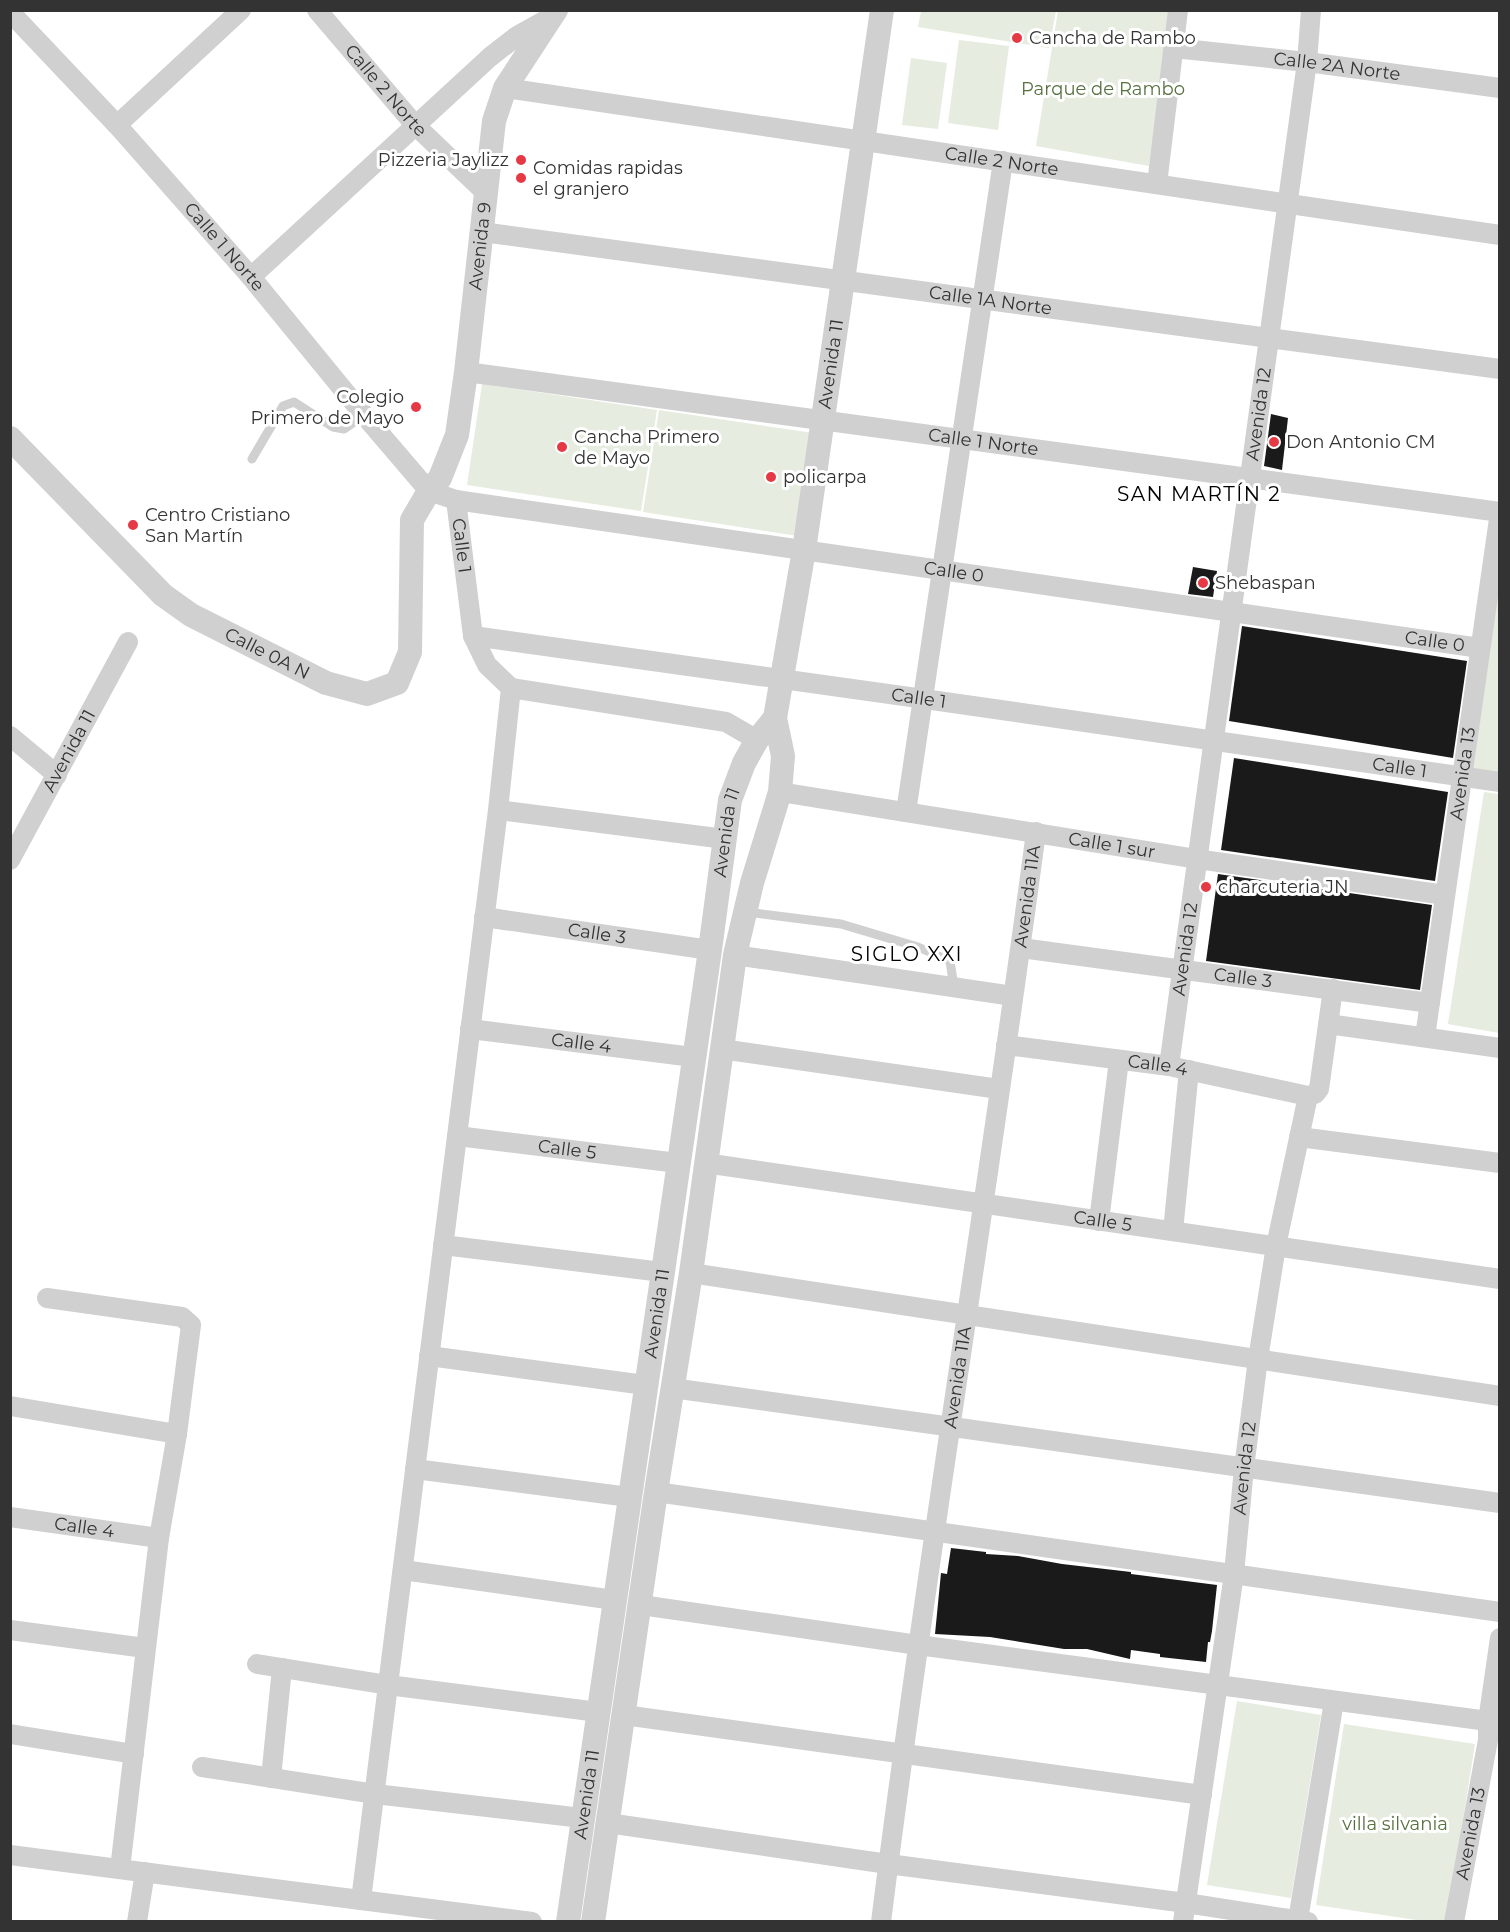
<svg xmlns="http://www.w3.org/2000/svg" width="1510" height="1932" font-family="Montserrat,sans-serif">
<rect width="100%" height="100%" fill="#fff"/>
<g fill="#e6ecdf">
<path d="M921,11V10L1056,11L1049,48L918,27Z"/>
<path d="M1058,11H1173L1149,166L1036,146Z"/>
<path d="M959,40L1009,46L998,130L948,123Z"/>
<path d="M911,58L947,63L938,129L902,125Z"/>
<path d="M482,384L657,410L641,511L467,485Z"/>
<path d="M659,410L813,433L798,536L643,512Z"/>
<path d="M1499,582V776L1473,772Z"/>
<path d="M1484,792L1499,794V1033L1448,1024Z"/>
<path d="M1237,1701L1321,1715L1291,1898L1207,1885Z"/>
<path d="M1344,1724L1475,1744L1447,1921H1423L1316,1905Z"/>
</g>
<g fill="#1a1a1a">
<path d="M1271,414L1288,418L1282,470L1264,466Z"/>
<path d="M1193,567L1217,571L1213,597L1188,594Z"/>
<path d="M1242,626L1467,661L1453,758L1229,721Z"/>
<path d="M1234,758L1448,792L1435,881L1221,850Z"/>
<path d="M1218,874L1432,905L1420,990L1206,961Z"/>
<path d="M951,1548L986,1552V1554L1018,1556L1062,1564L1131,1572V1574L1217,1585L1212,1631L1210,1642H1208L1206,1662L1160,1657V1654L1131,1650L1130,1659L1087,1649H1064L990,1637L935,1634L941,1573L947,1574Z"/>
</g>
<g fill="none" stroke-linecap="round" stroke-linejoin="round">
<g stroke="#d0d0d0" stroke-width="9">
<path d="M252,459L283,406L294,402L333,427L344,429L364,415"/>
<path d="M747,912L841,924L918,947L950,961L954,987"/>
</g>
<g stroke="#d0d0d0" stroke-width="20">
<path id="s1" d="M317,10L415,125L486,193"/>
<path id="s2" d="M10,12L117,125L251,277L364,415L429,491L456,500L1480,648"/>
<path id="s3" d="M1174,48L1307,62L1500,88"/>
<path id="s4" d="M505,88L1500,235"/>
<path d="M117,125L241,10"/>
<path d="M1157,184L1178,10"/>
<path id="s5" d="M482,232L1500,369"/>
<path d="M251,277L490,57L517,36L553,16"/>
<path id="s6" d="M466,372L1500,512"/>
<path id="s7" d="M456,500L473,636L487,665L511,688L726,722L757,740"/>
<path id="s8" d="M473,636C816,682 1157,733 1500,782"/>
<path d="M10,736L57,775"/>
<path id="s9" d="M780,792L1197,859L1445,895"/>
<path d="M498,810L725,839"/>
<path d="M906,812L1003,161"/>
<path id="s10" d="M10,860L128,642"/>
<path id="s11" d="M484,917L710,950"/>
<path id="s12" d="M1021,948L1430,1003"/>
<path d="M735,955L1013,996"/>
<path d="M1328,1024L1500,1048"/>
<path id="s13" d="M470,1029L693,1057"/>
<path id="s14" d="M1425,1037L1500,512"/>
<path id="s15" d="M1006,1045L1169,1066L1308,1096"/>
<path d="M721,1049L999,1089"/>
<path id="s16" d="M1169,1066L1307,62L1311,10"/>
<path id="s17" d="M457,1136L678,1163"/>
<path d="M1299,1137L1500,1163"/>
<path id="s18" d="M705,1163L1500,1279"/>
<path d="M1099,1221L1119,1060"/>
<path d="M1173,1231L1189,1070"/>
<path d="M443,1245L662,1272"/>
<path d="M691,1273L1500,1396"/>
<path d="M47,1298L182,1317L191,1325L177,1434L159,1538L120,1869"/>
<path d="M429,1356L645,1385"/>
<path d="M672,1388L1500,1503"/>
<path d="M10,1406L177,1434"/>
<path d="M415,1469L629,1497"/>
<path d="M656,1492L1500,1612"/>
<path id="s19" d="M10,1517L159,1538"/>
<path d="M403,1570L614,1600"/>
<path d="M641,1605L918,1645L1488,1721"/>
<path d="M10,1630L145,1648"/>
<path d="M257,1664L388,1685L598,1712"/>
<path d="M624,1715L1202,1795"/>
<path d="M10,1734L134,1754"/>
<path d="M202,1767L375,1794L582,1818"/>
<path d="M271,1778L282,1668"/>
<path d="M608,1823L888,1864L1186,1903L1308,1922"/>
<path d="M10,1855L532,1922"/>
<path d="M361,1900L498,810L511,688"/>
<path d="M1298,1920L1334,1701"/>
<path d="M137,1922L145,1872"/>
<path id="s20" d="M881,1922C927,1557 988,1196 1036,832"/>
<path id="s21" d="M1183,1922L1234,1574L1244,1468L1258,1359L1276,1246L1308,1096L1315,1094L1319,1089L1333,989"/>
<path id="s22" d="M1454,1922L1488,1740V1721L1500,1638"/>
</g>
<g stroke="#d0d0d0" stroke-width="24">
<path id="s23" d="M10,438L163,595L191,615L326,683L367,694L397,683L410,652L412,520L429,491L440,478L457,435L466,372L494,121L505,88L556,10"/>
<path id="s24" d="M568,1922L710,950L730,800L744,763L757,740L775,718"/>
<path id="s25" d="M593,1922L656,1492L691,1273L735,955L752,883L780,792L783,756L775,718L804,550L882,10"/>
</g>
</g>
<g fill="#e63946" stroke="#fff" stroke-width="2">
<circle cx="1017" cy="38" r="6"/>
<circle cx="521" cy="160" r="6"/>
<circle cx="521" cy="178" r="6"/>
<circle cx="416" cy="407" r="6"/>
<circle cx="1274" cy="442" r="6"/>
<circle cx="562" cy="447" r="6"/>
<circle cx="771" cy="477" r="6"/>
<circle cx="133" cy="525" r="6"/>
<circle cx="1203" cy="583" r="6"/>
<circle cx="1206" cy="887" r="6"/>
</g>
<g text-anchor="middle" stroke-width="6" stroke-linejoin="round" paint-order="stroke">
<g font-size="18" fill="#333" stroke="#fff" text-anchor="start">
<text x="1029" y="44">Cancha de Rambo</text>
<text x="509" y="166" text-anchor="end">Pizzeria Jaylizz</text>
<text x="533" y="174">Comidas rapidas<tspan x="533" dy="21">el granjero</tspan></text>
<text x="404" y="403" text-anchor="end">Colegio<tspan x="404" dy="21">Primero de Mayo</tspan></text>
<text x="574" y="443">Cancha Primero<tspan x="574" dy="21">de Mayo</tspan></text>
<text x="1286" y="448">Don Antonio CM</text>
<text x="783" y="483">policarpa</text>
<text x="145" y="521">Centro Cristiano<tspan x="145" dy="21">San Martín</tspan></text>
<text x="1215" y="589">Shebaspan</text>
<text x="1218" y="893">charcuteria JN</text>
</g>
<g font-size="18" fill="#333" stroke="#fff">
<text dy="6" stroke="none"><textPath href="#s3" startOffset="164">Calle 2A Norte</textPath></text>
<text dy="6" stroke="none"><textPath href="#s1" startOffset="106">Calle 2 Norte</textPath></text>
<text dy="6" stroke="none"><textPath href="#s4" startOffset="502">Calle 2 Norte</textPath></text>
<text dy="6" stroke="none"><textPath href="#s23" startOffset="932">Avenida 9</textPath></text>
<text dy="6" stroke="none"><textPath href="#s2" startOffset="318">Calle 1 Norte</textPath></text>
<text dy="6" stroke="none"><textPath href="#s5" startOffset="513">Calle 1A Norte</textPath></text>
<text dy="6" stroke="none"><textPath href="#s25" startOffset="1580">Avenida 11</textPath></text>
<text dy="6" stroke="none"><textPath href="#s16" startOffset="658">Avenida 12</textPath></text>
<text dy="6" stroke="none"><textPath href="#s6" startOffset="522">Calle 1 Norte</textPath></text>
<text dy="6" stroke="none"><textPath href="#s7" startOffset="46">Calle 1</textPath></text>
<text dy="6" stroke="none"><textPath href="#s2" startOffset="1168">Calle 0</textPath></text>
<text dy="6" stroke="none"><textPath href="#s2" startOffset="1654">Calle 0</textPath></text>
<text dy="6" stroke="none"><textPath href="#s23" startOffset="339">Calle 0A N</textPath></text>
<text dy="6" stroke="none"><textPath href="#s8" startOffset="450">Calle 1</textPath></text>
<text dy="6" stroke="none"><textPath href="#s10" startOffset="124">Avenida 11</textPath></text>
<text dy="6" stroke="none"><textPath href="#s8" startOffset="936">Calle 1</textPath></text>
<text dy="6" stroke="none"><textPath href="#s14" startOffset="266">Avenida 13</textPath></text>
<text dy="6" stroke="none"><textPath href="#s24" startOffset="1101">Avenida 11</textPath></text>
<text dy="6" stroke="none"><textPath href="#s9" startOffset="336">Calle 1 sur</textPath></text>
<text dy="6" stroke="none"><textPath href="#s20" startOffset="1036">Avenida 11A</textPath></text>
<text dy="6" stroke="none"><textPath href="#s11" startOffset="114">Calle 3</textPath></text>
<text dy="6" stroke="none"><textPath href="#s16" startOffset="118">Avenida 12</textPath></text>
<text dy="6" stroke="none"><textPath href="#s12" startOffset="224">Calle 3</textPath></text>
<text dy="6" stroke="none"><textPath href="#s13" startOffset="112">Calle 4</textPath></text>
<text dy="6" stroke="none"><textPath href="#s15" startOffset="153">Calle 4</textPath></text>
<text dy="6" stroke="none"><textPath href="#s17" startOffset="111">Calle 5</textPath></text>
<text dy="6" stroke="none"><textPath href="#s18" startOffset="402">Calle 5</textPath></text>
<text dy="6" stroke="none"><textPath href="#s24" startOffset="615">Avenida 11</textPath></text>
<text dy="6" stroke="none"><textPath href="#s20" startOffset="550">Avenida 11A</textPath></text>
<text dy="6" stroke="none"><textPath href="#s21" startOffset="458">Avenida 12</textPath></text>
<text dy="6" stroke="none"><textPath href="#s19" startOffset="75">Calle 4</textPath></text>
<text dy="6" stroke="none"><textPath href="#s24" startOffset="129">Avenida 11</textPath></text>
<text dy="6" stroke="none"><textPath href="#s22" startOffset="90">Avenida 13</textPath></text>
</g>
<g font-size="18" fill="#56703f" stroke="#fff">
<text x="1103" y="95">Parque de Rambo</text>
<text x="1395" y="1830">villa silvania</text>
</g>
<g font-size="20" letter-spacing="1.5" fill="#000" stroke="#fff">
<text x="1199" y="501">SAN MARTÍN 2</text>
<text x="907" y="961">SIGLO XXI</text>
</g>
</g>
<rect width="1510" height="1932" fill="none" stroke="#333333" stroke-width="24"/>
</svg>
